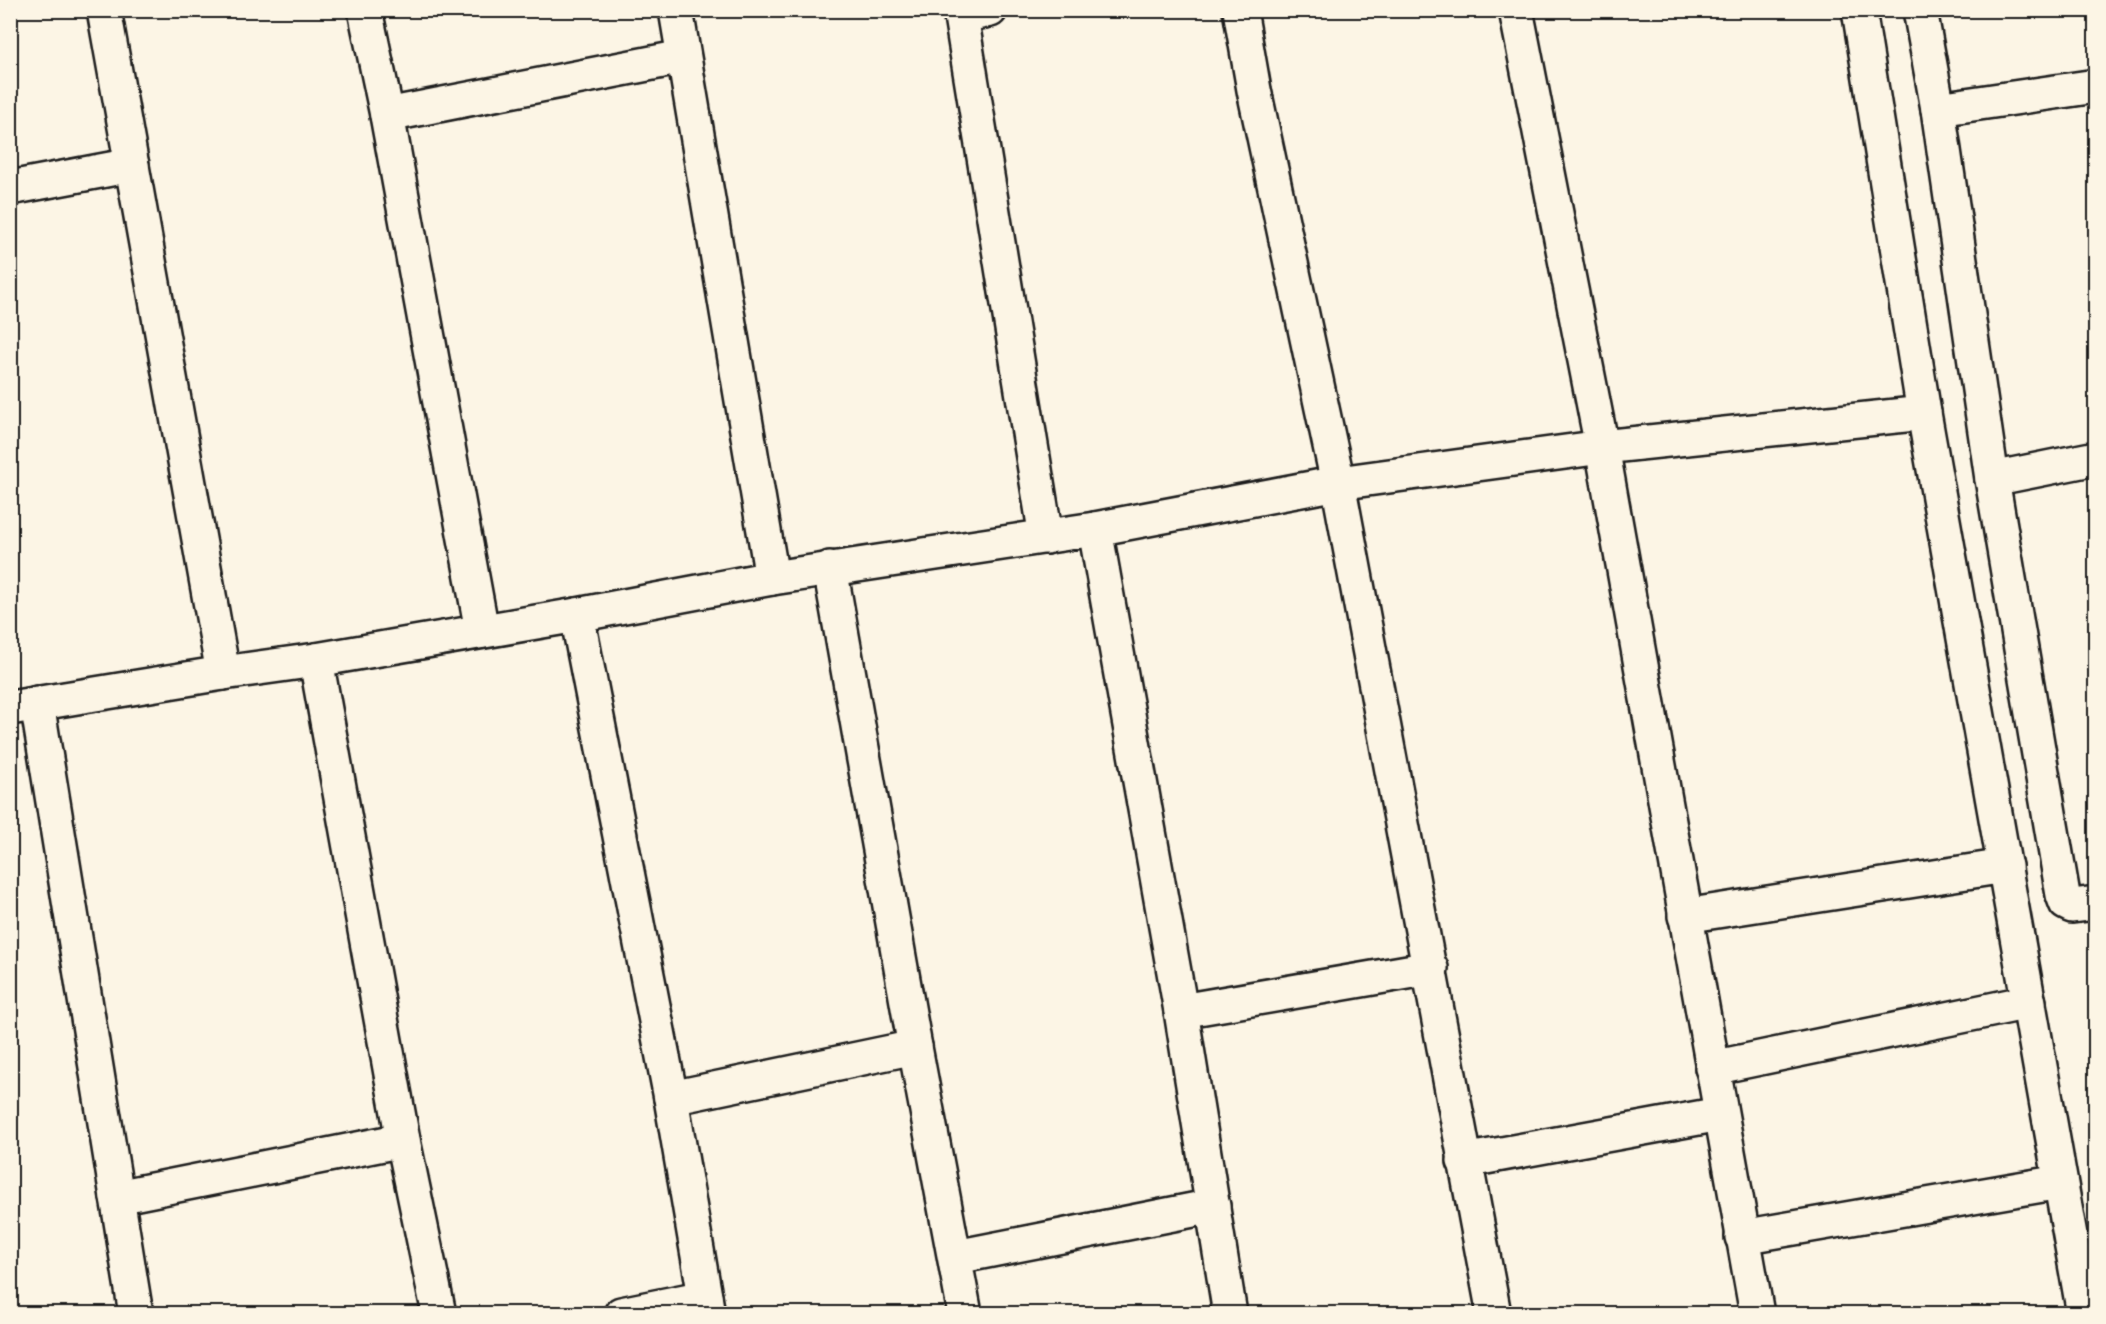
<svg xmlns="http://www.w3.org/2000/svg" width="2106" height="1324" font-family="'Architects Daughter',sans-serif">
<rect width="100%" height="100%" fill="#fcf5e5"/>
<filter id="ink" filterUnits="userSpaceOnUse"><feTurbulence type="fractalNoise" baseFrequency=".0167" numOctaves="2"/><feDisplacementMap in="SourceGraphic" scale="12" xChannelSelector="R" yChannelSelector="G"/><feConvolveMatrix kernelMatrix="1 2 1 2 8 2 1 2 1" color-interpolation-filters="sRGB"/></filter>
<g filter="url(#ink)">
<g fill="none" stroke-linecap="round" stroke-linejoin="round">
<g stroke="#1c1c1c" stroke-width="38">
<g id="minor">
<path d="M104,10L223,673"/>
<path d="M365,10L387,115L482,631"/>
<path d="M676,10L772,578"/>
<path d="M960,10L1046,537"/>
<path d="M1240,10L1254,90L1338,483L1494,1314"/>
<path d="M1516,10L1602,447L1757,1314"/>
<path d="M1859,10L1924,413L2084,1314"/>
<path d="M1920,10L1938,109L1992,479L2063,895L2066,903L2072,906L2096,903"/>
<path d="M961,16L990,10"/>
<path d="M1938,109L2096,86"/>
<path d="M387,115L683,57"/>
<path d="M10,188L132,165"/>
<path d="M1992,479L2096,458"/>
<path d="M1095,529L1181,1011L1230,1314"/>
<path d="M830,568L915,1047L965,1314"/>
<path d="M577,615L671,1098L708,1314"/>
<path d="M316,660L403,1140L439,1314"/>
<path d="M37,703L136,1314"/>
<path d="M10,708L223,673L316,660L577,615L772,578L1095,529L1338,483L1602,447L1924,413"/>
<path d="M1685,916L2005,866"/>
<path d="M1181,1011L1431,968"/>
<path d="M1712,1068L2029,1002"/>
<path d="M671,1098L915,1047"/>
<path d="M1464,1161L1720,1114"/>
<path d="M117,1197L403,1140"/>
<path d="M1742,1237L2060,1182"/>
<path d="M956,1257L1213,1206"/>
<path d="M621,1314L705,1297"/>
</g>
</g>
<use href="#minor" stroke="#fcf5e5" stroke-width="33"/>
</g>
</g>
<rect width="2106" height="1324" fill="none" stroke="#fcf5e5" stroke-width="36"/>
<rect x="18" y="18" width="2070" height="1288" fill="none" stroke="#1c1c1c" stroke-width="2" filter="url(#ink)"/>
</svg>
